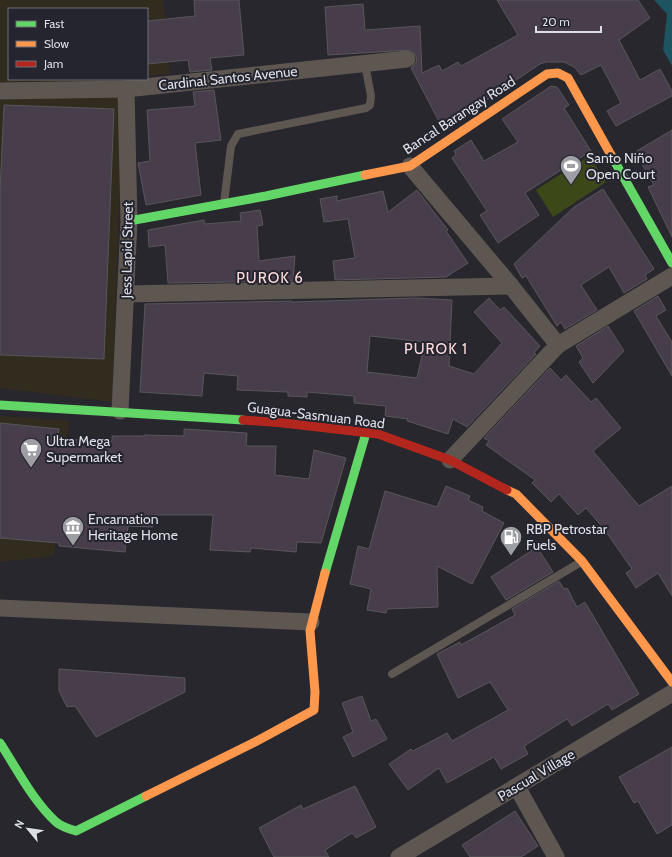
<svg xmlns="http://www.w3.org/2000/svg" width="672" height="857" font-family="Cabin,sans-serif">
<rect width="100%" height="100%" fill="#27272d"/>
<g fill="#312c1e">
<path d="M0,0H163L170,74L147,76V9H9V79H118L0,89Z"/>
<path d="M123,90L112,402L0,388V100Z"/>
<path d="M0,416L69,421L54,556L0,562Z"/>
</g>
<path fill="#3d4819" d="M589,156L606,182L553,217L536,190Z"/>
<path fill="#1e5360" d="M654,0H672V66L663,50L667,14Z"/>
<g fill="#483e4b" stroke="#58565b" fill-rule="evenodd">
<path d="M194,0H239L244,55L210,58L212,70L190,72L188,60L147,64V21L195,16Z"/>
<path d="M497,0H638L650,18L619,40L640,80L660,69L672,91V96L616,126L607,111L621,103L601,65L581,75L574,67L564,62H546L540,64L443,129L411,68L416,63L417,58L411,50L328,55L325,7L363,4L365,30L420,26L422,73L439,65L442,71L458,62L461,66L518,35Z"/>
<path d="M551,86L557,87L569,105L564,108L591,151L525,193L539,215L498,243L480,215L487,211L452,158L456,155L454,151L471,140L484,161L518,142L502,119Z"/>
<path d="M214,90L221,140L195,143L201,195L146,205L138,163L150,161L147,110L195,106L193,92Z"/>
<path d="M4,105L114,109L104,359L0,355V192Z"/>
<path d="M672,130V237L648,187L654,185L635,152Z"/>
<path d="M603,189L654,269L645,275L647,279L624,293L609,267L581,285L597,310L565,329L561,322L557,326L526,276L522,278L514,264L574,207Z"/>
<path d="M417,190L448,230L446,231L468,263L446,277L335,280L333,261L355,258L348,219L324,222L320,199L337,196V201L383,191L388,212Z"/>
<path d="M260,210L263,225L257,226L259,261L295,256L293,281L168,283L165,245L149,247L148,230L204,220L205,224L241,221L240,213Z"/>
<path d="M658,296L666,310L656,316L672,342V376L634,311Z"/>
<path d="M415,298L452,300L449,366L474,374L502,343L474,312L489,298L500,310L504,307L540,346L534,353L536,354L467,427L453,419L448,434L407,421L408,419L385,416L386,406L354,403V396L307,392V397L288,396V392L237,390L238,376L204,373L202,396L140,392L145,304L292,301V302ZM370,336L425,342L417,378L367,372Z"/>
<path d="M608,326L624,351L593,383L579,362L583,358L576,346Z"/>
<path d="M550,368L561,380L566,375L591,402L596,398L621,428L593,451L639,506L672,486V596L658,573L636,588L626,573L632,569L604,529L586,508L578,515L559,494L551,502L532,483L535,480L486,445L489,441L484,438Z"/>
<path d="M0,423L59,429L58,439L112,441V436H144V435L184,436V429L247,433L246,446H276L275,475L309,479L314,450L346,458L321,543L297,542L296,552L251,548L250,552L210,550L213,515H154L153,527L128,526L125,552L59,546V543L0,538Z"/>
<path d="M446,486L470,496L468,500L483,507L482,511L504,523L472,584L437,566L438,607L387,609L386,613L367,610L371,589L350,584L358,546L369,549L385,491L437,507Z"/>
<path d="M537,547L553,572L506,600L491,577Z"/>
<path d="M559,581L564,589L567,588L577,607L585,602L639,694L612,710L608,704L572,726L567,719L524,746L528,754L501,769L494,757L447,783L439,768L408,790L389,764L411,749L413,751L447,733L452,741L508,710L490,682L458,698L437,654L460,642L461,645L515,615L512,609Z"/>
<path d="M59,669L185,678V692L96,737L75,706L67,707L59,691Z"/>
<path d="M362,696L371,721L376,719L387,739L353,757L343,737L353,732L342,703Z"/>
<path d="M672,747V825L657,834L638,801L634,803L619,777Z"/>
<path d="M355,786L376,827L356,838L352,833L325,850L329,857H274L259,828L301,805L303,809Z"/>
<path d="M515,811L538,846L521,857H470L462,845Z"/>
</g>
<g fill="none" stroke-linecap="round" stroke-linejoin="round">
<g stroke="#5e5651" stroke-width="8">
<path d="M224,203L231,146L238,134L366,108L370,105L371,96L365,64"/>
<path d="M392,674L581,562"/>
</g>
<g stroke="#5e5651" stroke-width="17">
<path d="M0,91L126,89L407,59"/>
<path d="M410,166L511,286L558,345"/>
<path d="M127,294L511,286"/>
<path d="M120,411L129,221L126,89"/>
<path d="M450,460L558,345L672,276"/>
<path d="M0,608L311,622"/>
<path d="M517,787L556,857"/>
<path d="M399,857L672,693"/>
</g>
<g stroke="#63d668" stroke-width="9">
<path d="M611,155L672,263"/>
<path d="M129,221L266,196L365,175"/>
<path d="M0,405L243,420"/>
<path d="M325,573L366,433"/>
<path d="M0,743C17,769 33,801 56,822C62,827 69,829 76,831L146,796"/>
</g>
<g stroke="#ff974d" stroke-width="9">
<path d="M365,175L410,166L547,74L558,73L568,78L611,155"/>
<path d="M507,490L516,494L582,561L672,682"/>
<path d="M146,796L255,742L314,710L315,692L310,631L325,573"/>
</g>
<path stroke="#b3261e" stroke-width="9" d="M243,420L283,423L378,434L450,460L507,490"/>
</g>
<defs>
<g id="stadium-pin" transform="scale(1.15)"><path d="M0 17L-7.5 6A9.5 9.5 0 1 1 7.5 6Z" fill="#9e9ea5" stroke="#25252f"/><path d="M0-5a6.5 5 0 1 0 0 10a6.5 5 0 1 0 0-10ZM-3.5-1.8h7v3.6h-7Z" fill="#fff"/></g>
<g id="supermarket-pin" transform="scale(1.15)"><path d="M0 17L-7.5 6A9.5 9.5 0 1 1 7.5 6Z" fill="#9e9ea5" stroke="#25252f"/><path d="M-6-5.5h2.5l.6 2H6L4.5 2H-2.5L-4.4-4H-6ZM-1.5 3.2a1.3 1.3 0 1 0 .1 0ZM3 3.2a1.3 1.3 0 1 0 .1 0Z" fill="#fff"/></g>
<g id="museum-pin" transform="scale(1.15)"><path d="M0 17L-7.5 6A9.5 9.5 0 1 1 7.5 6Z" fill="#9e9ea5" stroke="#25252f"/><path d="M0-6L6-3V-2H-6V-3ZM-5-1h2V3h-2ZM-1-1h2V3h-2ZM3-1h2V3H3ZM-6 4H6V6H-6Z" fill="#fff"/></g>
<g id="fuel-pin" transform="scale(1.15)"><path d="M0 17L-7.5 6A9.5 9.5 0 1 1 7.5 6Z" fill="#9e9ea5" stroke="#25252f"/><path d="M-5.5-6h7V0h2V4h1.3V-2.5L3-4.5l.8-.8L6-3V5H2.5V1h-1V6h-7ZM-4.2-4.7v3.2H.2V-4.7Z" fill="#fff"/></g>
</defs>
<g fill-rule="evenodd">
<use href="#stadium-pin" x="571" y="166"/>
<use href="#supermarket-pin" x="31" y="449"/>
<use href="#museum-pin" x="73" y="527"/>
<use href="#fuel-pin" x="511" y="537"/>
</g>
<g text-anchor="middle" stroke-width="4" stroke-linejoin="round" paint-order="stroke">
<g font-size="14" fill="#dedee5" stroke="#25252f">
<text transform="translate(228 78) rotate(-6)" y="5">Cardinal Santos Avenue</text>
<text transform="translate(459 115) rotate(-33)" y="5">Bancal Barangay Road</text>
<text transform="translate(127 250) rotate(-89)" y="5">Jess Lapid Street</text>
<text transform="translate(316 415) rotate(7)" y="5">Guagua-Sasmuan Road</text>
<text transform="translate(536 775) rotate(-31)" y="5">Pascual Village</text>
</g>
<g font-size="14" fill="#dedee5" stroke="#25252f" text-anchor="start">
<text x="586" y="163">Santo Niño<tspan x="586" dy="16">Open Court</tspan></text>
<text x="46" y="446">Ultra Mega<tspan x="46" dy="16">Supermarket</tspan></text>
<text x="88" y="524">Encarnation<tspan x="88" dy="16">Heritage Home</tspan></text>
<text x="526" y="534">RBP Petrostar<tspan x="526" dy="16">Fuels</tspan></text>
</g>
<g font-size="15" letter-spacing="1" fill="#fddada" stroke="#25252f">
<text x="270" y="283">PUROK 6</text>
<text x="436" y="354">PUROK 1</text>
</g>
</g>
<rect x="8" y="8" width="140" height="72" fill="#25252f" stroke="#6f6f78"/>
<rect x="16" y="21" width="20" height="6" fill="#63d668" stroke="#6f6f78"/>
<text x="44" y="28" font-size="12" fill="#dedee5">Fast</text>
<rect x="16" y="41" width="20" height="6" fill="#ff974d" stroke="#6f6f78"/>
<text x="44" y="48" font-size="12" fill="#dedee5">Slow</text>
<rect x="16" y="61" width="20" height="6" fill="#b3261e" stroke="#6f6f78"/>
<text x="44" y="68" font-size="12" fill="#dedee5">Jam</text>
<g transform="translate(28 829) rotate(299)" stroke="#25252f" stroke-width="3" paint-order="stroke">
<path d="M0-3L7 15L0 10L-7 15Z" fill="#dedee5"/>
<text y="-6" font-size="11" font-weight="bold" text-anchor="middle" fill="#dedee5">N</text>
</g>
<path d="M536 26v6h65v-6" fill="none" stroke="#dedee5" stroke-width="2"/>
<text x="542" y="26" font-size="12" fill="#dedee5" stroke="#25252f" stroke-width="3" paint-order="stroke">20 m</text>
</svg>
